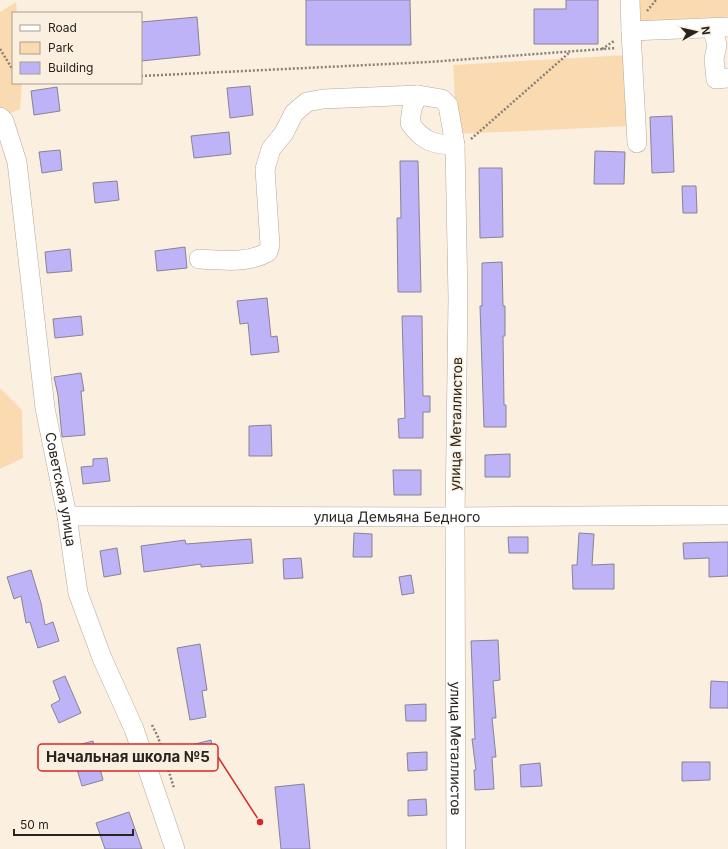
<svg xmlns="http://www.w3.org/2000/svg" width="728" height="849" font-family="Inter,sans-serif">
<rect width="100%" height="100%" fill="#fbefdf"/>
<g fill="#fadbb1">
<path d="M637,0H728V19L641,23L637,19Z"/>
<path d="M16,2L17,13H13V83H22L20,109L0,118V12Z"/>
<path d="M627,55L630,126L457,134L453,65Z"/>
<path d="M0,388L22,410L23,458L0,469Z"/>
</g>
<g fill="#bdb3f6" stroke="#868495">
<path d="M306,0H410L411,45H306Z"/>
<path d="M566,0H598V44H534V9H566Z"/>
<path d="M197,17L200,55L141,61V22Z"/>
<path d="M250,86L253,115L230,118L227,88Z"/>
<path d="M57,87L60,111L34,115L31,91Z"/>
<path d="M672,116L674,172L652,173L650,117Z"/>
<path d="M229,132L231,154L194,158L191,136Z"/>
<path d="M60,150L62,170L42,173L39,152Z"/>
<path d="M595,151L625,152L624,184H594Z"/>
<path d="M400,161H418L421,292H398L397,218H401Z"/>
<path d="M479,168H502L503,237L480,238Z"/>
<path d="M117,181L119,200L95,203L93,183Z"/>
<path d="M682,186H696L697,213H683Z"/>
<path d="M185,247L187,268L157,271L155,251Z"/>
<path d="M70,249L72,271L47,273L45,252Z"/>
<path d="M502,262L503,306H505V336H503L504,405H506V427H484L480,306H482V263Z"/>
<path d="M267,298L271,337L277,336L279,352L251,355L248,323L240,324L237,301Z"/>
<path d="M81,316L83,335L55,338L53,319Z"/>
<path d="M402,316H422L423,396H430V412H423V438H399L398,419L405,418Z"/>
<path d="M81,373L84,391H81L85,435L62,437L58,395L54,377Z"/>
<path d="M271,425L272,456H249V426Z"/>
<path d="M510,454V477H485V455Z"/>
<path d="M107,458L110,481L83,484L81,467L93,466V459Z"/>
<path d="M393,470H421V495H394Z"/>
<path d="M354,533L372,534V557H353Z"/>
<path d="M579,533L594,534L592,565L614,564V589H573L572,565H577Z"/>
<path d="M508,537H528V553H509Z"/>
<path d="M251,539L253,563L201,567V564L144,572L141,546L185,540L186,544Z"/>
<path d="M728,542V576L709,577V558L684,559L683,543Z"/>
<path d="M117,548L121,574L104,577L100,551Z"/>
<path d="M301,558L303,578L284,579L283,559Z"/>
<path d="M31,570L41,603L45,625L53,622L59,641L38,648L30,622L26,623L21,596L14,599L7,577Z"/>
<path d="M411,575L414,593L402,595L399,577Z"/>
<path d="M498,640L500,680L493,681L496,718H492L496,757H492L494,789L475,790L474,770H476L472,739H475L471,641Z"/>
<path d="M200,644L207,690L202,691L206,717L190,720L177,648Z"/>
<path d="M65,676L81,713L59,723L51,705L60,700L53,681Z"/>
<path d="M711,681L728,682V708H710Z"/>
<path d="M426,704V721H406L405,705Z"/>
<path d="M211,740L215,761L195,765L191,745Z"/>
<path d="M93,741L103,780L82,786L76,766L72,768L67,748Z"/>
<path d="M427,752V770L408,771L407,753Z"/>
<path d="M682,762H710V780L682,781Z"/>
<path d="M540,763L542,786L521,787L520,765Z"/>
<path d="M304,784L310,849H281L275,787Z"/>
<path d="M426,799L427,815L408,816V800Z"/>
<path d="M129,812L142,849H105L96,823Z"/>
</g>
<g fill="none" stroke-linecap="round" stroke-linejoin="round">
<g stroke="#b4a99a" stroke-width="20">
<g id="minor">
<path d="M630,0L631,31L728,27"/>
<path d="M712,28L717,45L714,59L716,79L728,78"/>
<path d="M631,31L637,143"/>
<path d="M418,95L412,108L410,123C422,141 434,145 455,145"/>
<path id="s1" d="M0,117L4,121L17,162L45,408L67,516L78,593L102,658L134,729L175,849"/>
<path id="s2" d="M199,259C222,260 247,264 268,252L270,245L265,169L271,149L284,133L294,113L307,102L323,99L418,95L442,99L448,105L455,145L458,298L455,517L456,849"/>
<path id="s3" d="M67,516L455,517L728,515"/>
</g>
</g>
<g stroke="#888076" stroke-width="2.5" stroke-dasharray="2 2" stroke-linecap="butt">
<path d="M647,11L656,0"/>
<path d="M0,49L13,70"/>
<path d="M602,49L614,41"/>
<path d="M141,76L429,62L616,48"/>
<path d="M471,139L570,52"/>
<path d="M152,725L158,737L174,788"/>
</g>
<use href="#minor" stroke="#fff" stroke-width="19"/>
</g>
<g text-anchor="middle" stroke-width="3" stroke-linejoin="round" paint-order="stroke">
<g font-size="14" fill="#29241f" stroke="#fbefdf">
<text transform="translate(456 424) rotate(-89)" y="5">улица Металлистов</text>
<text dy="5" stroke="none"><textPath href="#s1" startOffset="379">Советская улица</textPath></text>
<text dy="5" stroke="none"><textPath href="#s3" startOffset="330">улица Демьяна Бедного</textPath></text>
<text dy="5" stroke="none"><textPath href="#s2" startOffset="1023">улица Металлистов</textPath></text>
</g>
</g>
<path fill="none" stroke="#d62828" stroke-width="1.5" d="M260 822L218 757"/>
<circle fill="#d62828" stroke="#fbefdf" stroke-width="1.5" cx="260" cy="822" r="4"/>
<rect fill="#fbefdf" stroke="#d62828" stroke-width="1.5" x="38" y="744" width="180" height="27" rx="4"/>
<g font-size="15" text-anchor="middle" font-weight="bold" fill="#29241f">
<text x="128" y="762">Начальная школа №5</text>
</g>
<rect x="12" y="12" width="130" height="72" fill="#fbefdf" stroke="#a79e92"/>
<rect x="20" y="25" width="20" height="6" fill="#ffffff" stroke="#a79e92"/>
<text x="48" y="32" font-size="12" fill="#29241f">Road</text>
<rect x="20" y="42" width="20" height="12" fill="#fadbb1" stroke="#a79e92"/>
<text x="48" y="52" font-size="12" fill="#29241f">Park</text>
<rect x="20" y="62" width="20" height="12" fill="#bdb3f6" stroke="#a79e92"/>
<text x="48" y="72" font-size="12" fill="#29241f">Building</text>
<g transform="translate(696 32) rotate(82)" stroke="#fbefdf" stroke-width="3" paint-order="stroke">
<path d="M0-3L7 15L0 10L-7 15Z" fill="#29241f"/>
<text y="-6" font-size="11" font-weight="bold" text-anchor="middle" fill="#29241f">N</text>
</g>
<path d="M14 829v6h119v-6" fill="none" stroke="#29241f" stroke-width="2"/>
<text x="20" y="829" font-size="12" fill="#29241f" stroke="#fbefdf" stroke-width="3" paint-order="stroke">50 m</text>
</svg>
